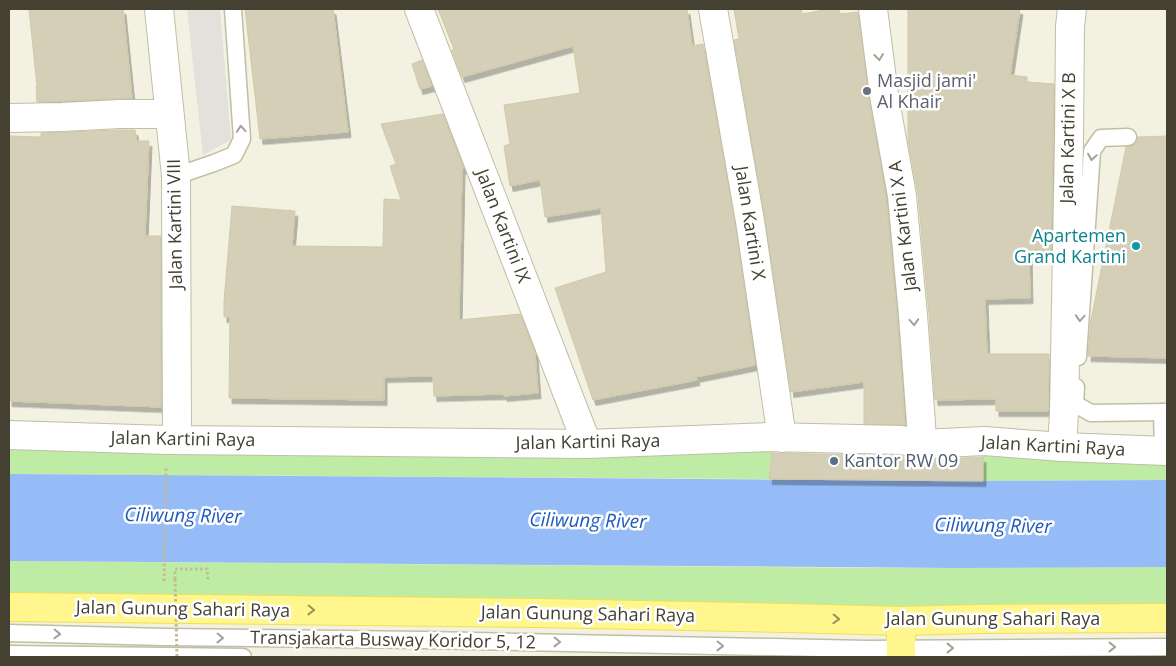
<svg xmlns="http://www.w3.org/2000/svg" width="1176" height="666" font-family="'Open Sans',sans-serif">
<defs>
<filter id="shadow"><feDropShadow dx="3" dy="5.5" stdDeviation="0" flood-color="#0004"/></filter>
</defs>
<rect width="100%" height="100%" fill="#f3f1e1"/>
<g fill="#beeca5">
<path d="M9,433L773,443L769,479L9,474Z"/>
<path d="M983,445L1167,450V480L983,481Z"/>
<path d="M9,561L874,568L1167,567V618L9,607Z"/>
</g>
<path fill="#e2e1db" d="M187,9H220L231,140L203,155Z"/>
<path fill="#96bcf7" d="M9,474L979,481L1167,480V567L956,568L9,561Z"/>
<g fill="#d4cfb6" stroke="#d1c9a8" filter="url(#shadow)">
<path d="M29,9H123L132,98L37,102L36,86H37Z"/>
<path d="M245,9H333L348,132L260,139Z"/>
<path d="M438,9H687L692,46L703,44L735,223L755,365L696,377L697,380L593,400L555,288L606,272L601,208L545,217L540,180L510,186L504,146L510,144L504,105L580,93L573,46L462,77L452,50L454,49Z"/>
<path d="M734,9H801L802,14L830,9H839L840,14L858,12L869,98L886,198L897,316L905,425L864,424V382L791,392L765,219L734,40L739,39Z"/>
<path d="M908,9H1020L1010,75L1027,77V82L1054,84L1051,250H1029L1030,298L985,299L987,354H1049L1048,411H996V399L935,400L929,314L918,195L908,140Z"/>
<path d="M422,60L432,86L420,89L412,64Z"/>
<path d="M443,114L464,168L462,169L459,320L520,314L535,353L538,393L504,396V394L434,396L433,376L384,377V400L229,398L230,317H224V301L232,206L295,211L292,246L383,247L384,199L401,200L390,166L396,164L381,124Z"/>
<path d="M120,130H135L136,141H149L145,236H161V407L9,401V136L41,137V133Z"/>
<path d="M1167,136V358L1088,356L1091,320L1126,147L1134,145L1137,141L1138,137Z"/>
<path d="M772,453L899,456L923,460L983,457V481L769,479Z"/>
</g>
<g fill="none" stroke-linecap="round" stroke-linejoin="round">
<g stroke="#c1bea6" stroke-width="19">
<g id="service">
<path d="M176,176L214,163L234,155L242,139L233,9"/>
<path d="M1078,357L1092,151L1101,138L1128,137"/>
<path d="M1076,387L1075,404L1091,413L1167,412"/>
<path d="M1162,412L1163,451"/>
<path d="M9,633L165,637L424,640L867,649L1167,647"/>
<path d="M9,654L243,657"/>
</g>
</g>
<g stroke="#c1bea6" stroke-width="30">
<g id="minor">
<path d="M159,9L176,176L177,439"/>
<path d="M419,9L587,444"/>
<path d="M713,9L750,221L782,438"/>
<path d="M873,9L884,95L902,196L913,315L921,423L922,444"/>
<path d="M9,118L63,117L120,114H169"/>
<path d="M1062,447L1064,413L1069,139L1070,26L1072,9"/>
</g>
</g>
<g stroke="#c1bea6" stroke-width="30">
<path id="tertiary" d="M9,435L167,440L587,444L770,437L901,440L922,444L984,441L1062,447L1167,451"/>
</g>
<g stroke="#f0e052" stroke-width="30">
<g id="primary">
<path d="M9,607L537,613L787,618L901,621L979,619L1167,618"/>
<path d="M901,657V621"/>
</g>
</g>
<g stroke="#c2bb93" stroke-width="3" stroke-dasharray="2.5 2.5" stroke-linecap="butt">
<path d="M175,579V569H207L208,581"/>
<path d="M164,581L166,468"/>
</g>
<use href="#service" stroke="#fff" stroke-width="16"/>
<use href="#minor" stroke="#fff" stroke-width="28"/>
<use href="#tertiary" stroke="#fff" stroke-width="28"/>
<use href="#primary" stroke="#fff68e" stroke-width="28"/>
<path stroke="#c2bb93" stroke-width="3" stroke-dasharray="2.5 2.5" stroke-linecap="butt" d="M175,579L177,657"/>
</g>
<defs><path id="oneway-chevron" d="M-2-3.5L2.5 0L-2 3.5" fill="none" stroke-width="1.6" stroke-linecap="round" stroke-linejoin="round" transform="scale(1.25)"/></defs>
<g stroke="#a2a098">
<use href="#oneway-chevron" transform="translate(879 57) rotate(83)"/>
<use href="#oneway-chevron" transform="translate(241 129) rotate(-94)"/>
<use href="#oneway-chevron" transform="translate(1092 157) rotate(99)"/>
<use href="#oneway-chevron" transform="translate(1080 318) rotate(94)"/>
<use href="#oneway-chevron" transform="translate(914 322) rotate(86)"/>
<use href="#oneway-chevron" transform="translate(57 634) rotate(2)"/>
<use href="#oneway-chevron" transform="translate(220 638) rotate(1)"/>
<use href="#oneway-chevron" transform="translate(557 642) rotate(1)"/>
<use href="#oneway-chevron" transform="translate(720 646) rotate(1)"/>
<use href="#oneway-chevron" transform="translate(1112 647)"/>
<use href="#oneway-chevron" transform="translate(950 648)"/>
</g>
<g stroke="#98925b">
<use href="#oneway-chevron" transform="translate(311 610) rotate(1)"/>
<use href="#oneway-chevron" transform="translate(836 619) rotate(2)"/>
</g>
<circle fill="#6b7280" stroke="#fff" stroke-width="2" cx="867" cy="91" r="5"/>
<circle fill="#0f9aa8" stroke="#fff" stroke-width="2" cx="1136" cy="246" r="5"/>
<circle fill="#5c6f8a" stroke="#fff" stroke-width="2" cx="834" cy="461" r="5"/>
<g text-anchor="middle" stroke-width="5" stroke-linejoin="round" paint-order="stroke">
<g font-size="18" fill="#5b616d" stroke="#fff" text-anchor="start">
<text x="877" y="87">Masjid jami'<tspan x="877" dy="21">Al Khair</tspan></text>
</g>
<g font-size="18" fill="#444132" stroke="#fff">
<text transform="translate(1068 138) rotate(-89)" y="6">Jalan Kartini X B</text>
<text transform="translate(750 223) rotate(81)" y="6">Jalan Kartini X</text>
<text transform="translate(175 224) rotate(-91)" y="6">Jalan Kartini VIII</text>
<text transform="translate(503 226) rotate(69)" y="6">Jalan Kartini IX</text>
<text transform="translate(903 226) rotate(-97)" y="6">Jalan Kartini X A</text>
<text transform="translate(183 439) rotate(1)" y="6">Jalan Kartini Raya</text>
<text transform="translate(588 442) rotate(-1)" y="6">Jalan Kartini Raya</text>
<text transform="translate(1053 446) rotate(3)" y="6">Jalan Kartini Raya</text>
<text transform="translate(183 609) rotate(1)" y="6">Jalan Gunung Sahari Raya</text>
<text transform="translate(588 614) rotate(1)" y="6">Jalan Gunung Sahari Raya</text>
<text x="993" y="625">Jalan Gunung Sahari Raya</text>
<text transform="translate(393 640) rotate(1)" y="6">Transjakarta Busway Koridor 5, 12</text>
</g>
<g font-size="18" fill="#0d838f" stroke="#fff" text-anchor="end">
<text x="1126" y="242">Apartemen<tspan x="1126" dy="21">Grand Kartini</tspan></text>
</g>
<g font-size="18" fill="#4e5e75" stroke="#fff" text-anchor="start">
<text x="844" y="467">Kantor RW 09</text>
</g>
<g font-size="19" font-style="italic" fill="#215aba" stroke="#fff">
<text transform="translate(183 515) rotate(1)" y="7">Ciliwung River</text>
<text transform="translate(588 520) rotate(1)" y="7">Ciliwung River</text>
<text transform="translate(993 525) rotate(1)" y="7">Ciliwung River</text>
</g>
</g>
<rect width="1176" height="666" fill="none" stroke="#444132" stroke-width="20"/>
</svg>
